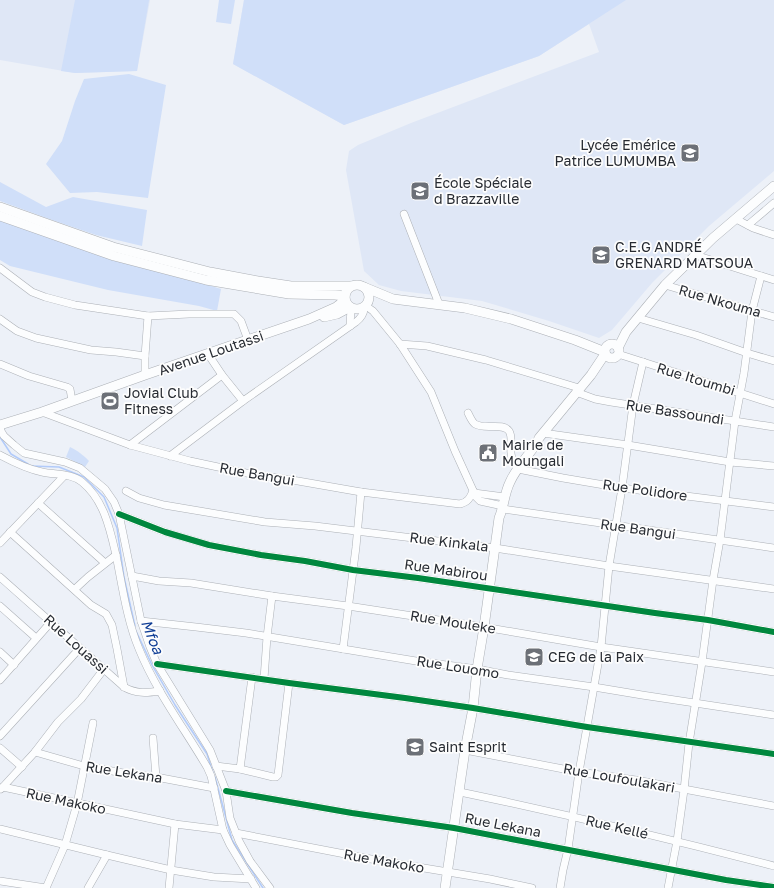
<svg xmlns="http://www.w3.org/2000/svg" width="774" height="888" font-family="'Golos Text',sans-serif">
<rect width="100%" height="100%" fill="#edf1f8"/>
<g fill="#dfe7f6">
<path d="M0,0H150L137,71L75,73L0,60Z"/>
<path d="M244,0H774V171L709,226L652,283L612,330L599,338L549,321L482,301L401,291L379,285L364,271L346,170L349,151L358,145L411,123L599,52L589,24L539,56L344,125L233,64Z"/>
</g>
<g fill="#d0dff9">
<path d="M75,0H149L137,71L75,73L61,71Z"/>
<path d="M219,0H235L231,24L216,22Z"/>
<path d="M244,0H626L539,56L344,125L233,64Z"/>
<path d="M129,74L166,85L148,198L97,192L70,193L46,164L62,141L75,101L84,79Z"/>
<path d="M0,182L46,207L73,197L147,210L142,246L96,235L52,220L0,201Z"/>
<path d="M0,220L221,289L217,311L199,306L108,290L10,266L0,260Z"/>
<path d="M70,447C78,451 83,455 89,461L85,467L66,457Z"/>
</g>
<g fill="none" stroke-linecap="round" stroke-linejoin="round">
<g stroke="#b2cbfa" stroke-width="1.5">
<path d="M0,437L11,454L28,464"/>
<path d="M31,466L59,467L84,477L104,497L117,528L124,577L135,626"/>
<path d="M136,631L152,665L175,705L207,754L213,773"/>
<path d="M215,777L232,840L263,888"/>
</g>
<g stroke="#acb0b6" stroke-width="8">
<g id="minor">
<path d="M404,214L439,304"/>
<path d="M736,219L753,228L774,235"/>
<path d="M748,225L774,203"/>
<path d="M695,255L774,280"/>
<path d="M0,268L32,292L45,297L75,305L148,316L189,314H234L241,321L248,340"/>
<path d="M665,285L774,317"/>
<path d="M366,306L373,311L400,344L431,392L455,451L476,497L480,501L503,506"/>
<path d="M638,318L696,335L747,353L774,361"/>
<path d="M0,319L17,331L36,338L91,350L116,352L145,356"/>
<path d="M350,326L351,308"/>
<path d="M400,344L427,346L486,360L579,388"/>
<path d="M208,354L222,375L243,401"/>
<path d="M618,354L643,362L774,404"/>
<path d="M0,364L29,376L67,387L70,389L72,401"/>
<path d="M145,375V356L148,316"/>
<path d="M576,392L595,399L611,402L774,427"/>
<path d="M42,412L130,445L190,461L246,473L298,481L361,492L460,504C468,502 470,498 473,491"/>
<path d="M468,413C470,417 472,422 475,424C484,430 503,422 509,431C513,437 510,446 511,453C511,458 513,461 515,465"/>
<path d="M0,425L1,431L4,436L14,445L24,453L65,462L80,468L105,489L114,502L119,514L141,621L150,647L157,664L210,750L226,791L230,818L239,841L250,861L270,888"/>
<path d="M543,433L628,445L730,462L774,466"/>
<path d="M130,445L222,375"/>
<path d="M0,455C13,462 27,469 42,472C55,475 71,473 82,482C104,500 110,529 116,555C122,585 127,621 139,649C156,691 184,728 207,767L211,776L223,830L230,845L256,888"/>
<path d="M170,456L243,401L356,322C361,318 364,314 364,308"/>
<path d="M518,469L563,478L622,488L774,507"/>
<path d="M126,491L139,498L164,505L265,522L315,526L495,548L609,566L774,589"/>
<path d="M474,493L505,497"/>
<path d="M38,503L105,563"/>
<path d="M503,509L774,548"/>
<path d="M119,514L165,532L209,545L261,555L305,561L353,570L418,578L655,613L708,620L774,632"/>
<path d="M10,532L91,605L106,614L112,625L117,649L124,687"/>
<path d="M0,543L64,476"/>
<path d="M132,576L159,581L191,583L272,596L348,606L484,627L601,647L774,672"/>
<path d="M0,577L124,687C136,694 147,693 160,691"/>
<path d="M75,589L88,577L116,555"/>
<path d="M0,606L36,638"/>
<path d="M141,621L196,627L246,633L416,661L477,669L508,675L594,687L642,695L774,715"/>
<path d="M343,649L356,547L361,492"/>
<path d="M0,652L14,665"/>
<path d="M157,664L289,683L405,698L473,708L587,727L774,754"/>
<path d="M264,679L267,637L272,596"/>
<path d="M0,680L51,622"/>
<path d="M0,736L80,648"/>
<path d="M153,738L156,777"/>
<path d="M0,748L22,767"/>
<path d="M465,750L579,772L636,780L774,806"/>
<path d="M35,752L84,766L129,774L156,777L214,788"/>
<path d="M216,766L240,769L273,777H276L278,775L289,683"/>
<path d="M240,769L252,677"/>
<path d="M3,787L175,824L223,830"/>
<path d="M1,789L35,752L58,722L81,699L104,669"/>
<path d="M226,791L352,813L454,828L726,880L774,887"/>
<path d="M460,792C565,814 670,839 774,866"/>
<path d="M0,829L107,855L171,870L214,877L251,879"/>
<path d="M236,833L376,860L490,879L532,888"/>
<path d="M0,881L46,888"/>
<path d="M46,888L65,845L77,804L93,723"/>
<path d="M88,888L107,855"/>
<path d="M169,888L175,824"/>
<path d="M560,888L563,870L568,849L579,772L601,647L609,566L622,488L633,405L643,362"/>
<path d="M668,888L677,841L684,790L689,743L702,662L713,580L720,540L735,421L744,373L752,311L761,276"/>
</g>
</g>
<g stroke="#acb0b6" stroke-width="10">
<g id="major">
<path d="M0,207L113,247L210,272L258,281L291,286H351"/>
<path d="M0,216L114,256L206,280L289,294L335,295L345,296"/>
<circle cx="357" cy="297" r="12"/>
<path d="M364,287L393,299L465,308L511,319L575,340L605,352"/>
<path d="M324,317L337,314L350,307"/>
<circle cx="612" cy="351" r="7"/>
<path d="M618,348L626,332L665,285L713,238L774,186"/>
<path d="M0,425L42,412L145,375L309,319L336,307L340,304L345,299"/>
<path d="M445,888L465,750L473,708L477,669L484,627L499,518C504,507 504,494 510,482C516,468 528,456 537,443L539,438L591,375L605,354"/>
</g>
</g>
<use href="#minor" stroke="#fcfdfe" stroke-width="7"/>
<use href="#major" stroke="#fcfdfe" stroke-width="9"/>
<g stroke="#fdfdfd" stroke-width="8">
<g id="cycleway">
<path d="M119,514L165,532L209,545L261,555L305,561L353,570L418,578L655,613L708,620L774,632"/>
<path d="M157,664L289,683L405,698L473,708L587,727L774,754"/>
<path d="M226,791L352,813L454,828L726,880L774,887"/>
</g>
</g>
<use href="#cycleway" stroke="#00873e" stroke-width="6"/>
</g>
<defs>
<g id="school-square" transform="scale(1)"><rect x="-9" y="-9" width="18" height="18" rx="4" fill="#6c7077" stroke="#fdfdfd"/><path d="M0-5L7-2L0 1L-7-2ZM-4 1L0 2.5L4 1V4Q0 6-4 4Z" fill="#fff"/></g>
<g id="stadium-square" transform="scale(1)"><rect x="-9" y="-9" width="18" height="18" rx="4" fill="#6c7077" stroke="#fdfdfd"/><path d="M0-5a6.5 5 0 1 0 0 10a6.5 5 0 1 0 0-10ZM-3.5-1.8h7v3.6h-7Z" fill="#fff"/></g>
<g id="civic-square" transform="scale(1)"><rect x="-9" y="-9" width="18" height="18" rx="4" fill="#6c7077" stroke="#fdfdfd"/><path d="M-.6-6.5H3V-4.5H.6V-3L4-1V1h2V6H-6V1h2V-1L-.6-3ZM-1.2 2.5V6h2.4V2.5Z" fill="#fff"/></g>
</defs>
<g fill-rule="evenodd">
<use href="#school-square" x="690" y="153"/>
<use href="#school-square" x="420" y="191"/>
<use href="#school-square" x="601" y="255"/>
<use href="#stadium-square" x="110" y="401"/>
<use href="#civic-square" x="488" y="453"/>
<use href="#school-square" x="534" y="657"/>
<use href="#school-square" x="415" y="747"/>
</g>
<g text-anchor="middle" stroke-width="3.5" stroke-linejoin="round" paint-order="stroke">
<g font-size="14" fill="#272b32" stroke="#fdfdfd" text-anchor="start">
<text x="676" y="150" text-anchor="end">Lycée Emérice<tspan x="676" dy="16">Patrice LUMUMBA</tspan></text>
<text x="434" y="188">École Spéciale<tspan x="434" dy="16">d Brazzaville</tspan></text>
<text x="615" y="252">C.E.G ANDRÉ<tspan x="615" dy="16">GRENARD MATSOUA</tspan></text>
<text x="124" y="398">Jovial Club<tspan x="124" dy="16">Fitness</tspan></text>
<text x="502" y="450">Mairie de<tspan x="502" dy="16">Moungali</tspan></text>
<text x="548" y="662">CEG de la Paix</text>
<text x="429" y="752">Saint Esprit</text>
</g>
<g font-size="14" fill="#272b32" stroke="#fdfdfd">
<text transform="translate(720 301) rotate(16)" y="5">Rue Nkouma</text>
<text transform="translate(211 353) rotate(-19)" y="5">Avenue Loutassi</text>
<text transform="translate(696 379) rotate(17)" y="5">Rue Itoumbi</text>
<text transform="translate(675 412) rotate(9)" y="5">Rue Bassoundi</text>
<text transform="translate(257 474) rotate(10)" y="5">Rue Bangui</text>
<text transform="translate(645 490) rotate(8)" y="5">Rue Polidore</text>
<text transform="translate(638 529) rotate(8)" y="5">Rue Bangui</text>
<text transform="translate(449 542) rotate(7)" y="5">Rue Kinkala</text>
<text transform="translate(446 570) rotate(8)" y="5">Rue Mabirou</text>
<text transform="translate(453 622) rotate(9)" y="5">Rue Mouleke</text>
<text transform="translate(76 644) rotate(42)" y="5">Rue Louassi</text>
<text transform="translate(458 667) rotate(9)" y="5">Rue Louomo</text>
<text transform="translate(124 772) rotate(9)" y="5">Rue Lekana</text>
<text transform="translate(619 778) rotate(10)" y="5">Rue Loufoulakari</text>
<text transform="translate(66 801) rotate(12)" y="5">Rue Makoko</text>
<text transform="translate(503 825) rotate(11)" y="5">Rue Lekana</text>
<text transform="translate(617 827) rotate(13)" y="5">Rue Kellé</text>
<text transform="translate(384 861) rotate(10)" y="5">Rue Makoko</text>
</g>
<g font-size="15" font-style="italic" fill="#0f3d95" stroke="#fdfdfd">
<text transform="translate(152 637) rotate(68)" y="5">Mfoa</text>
</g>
</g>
</svg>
